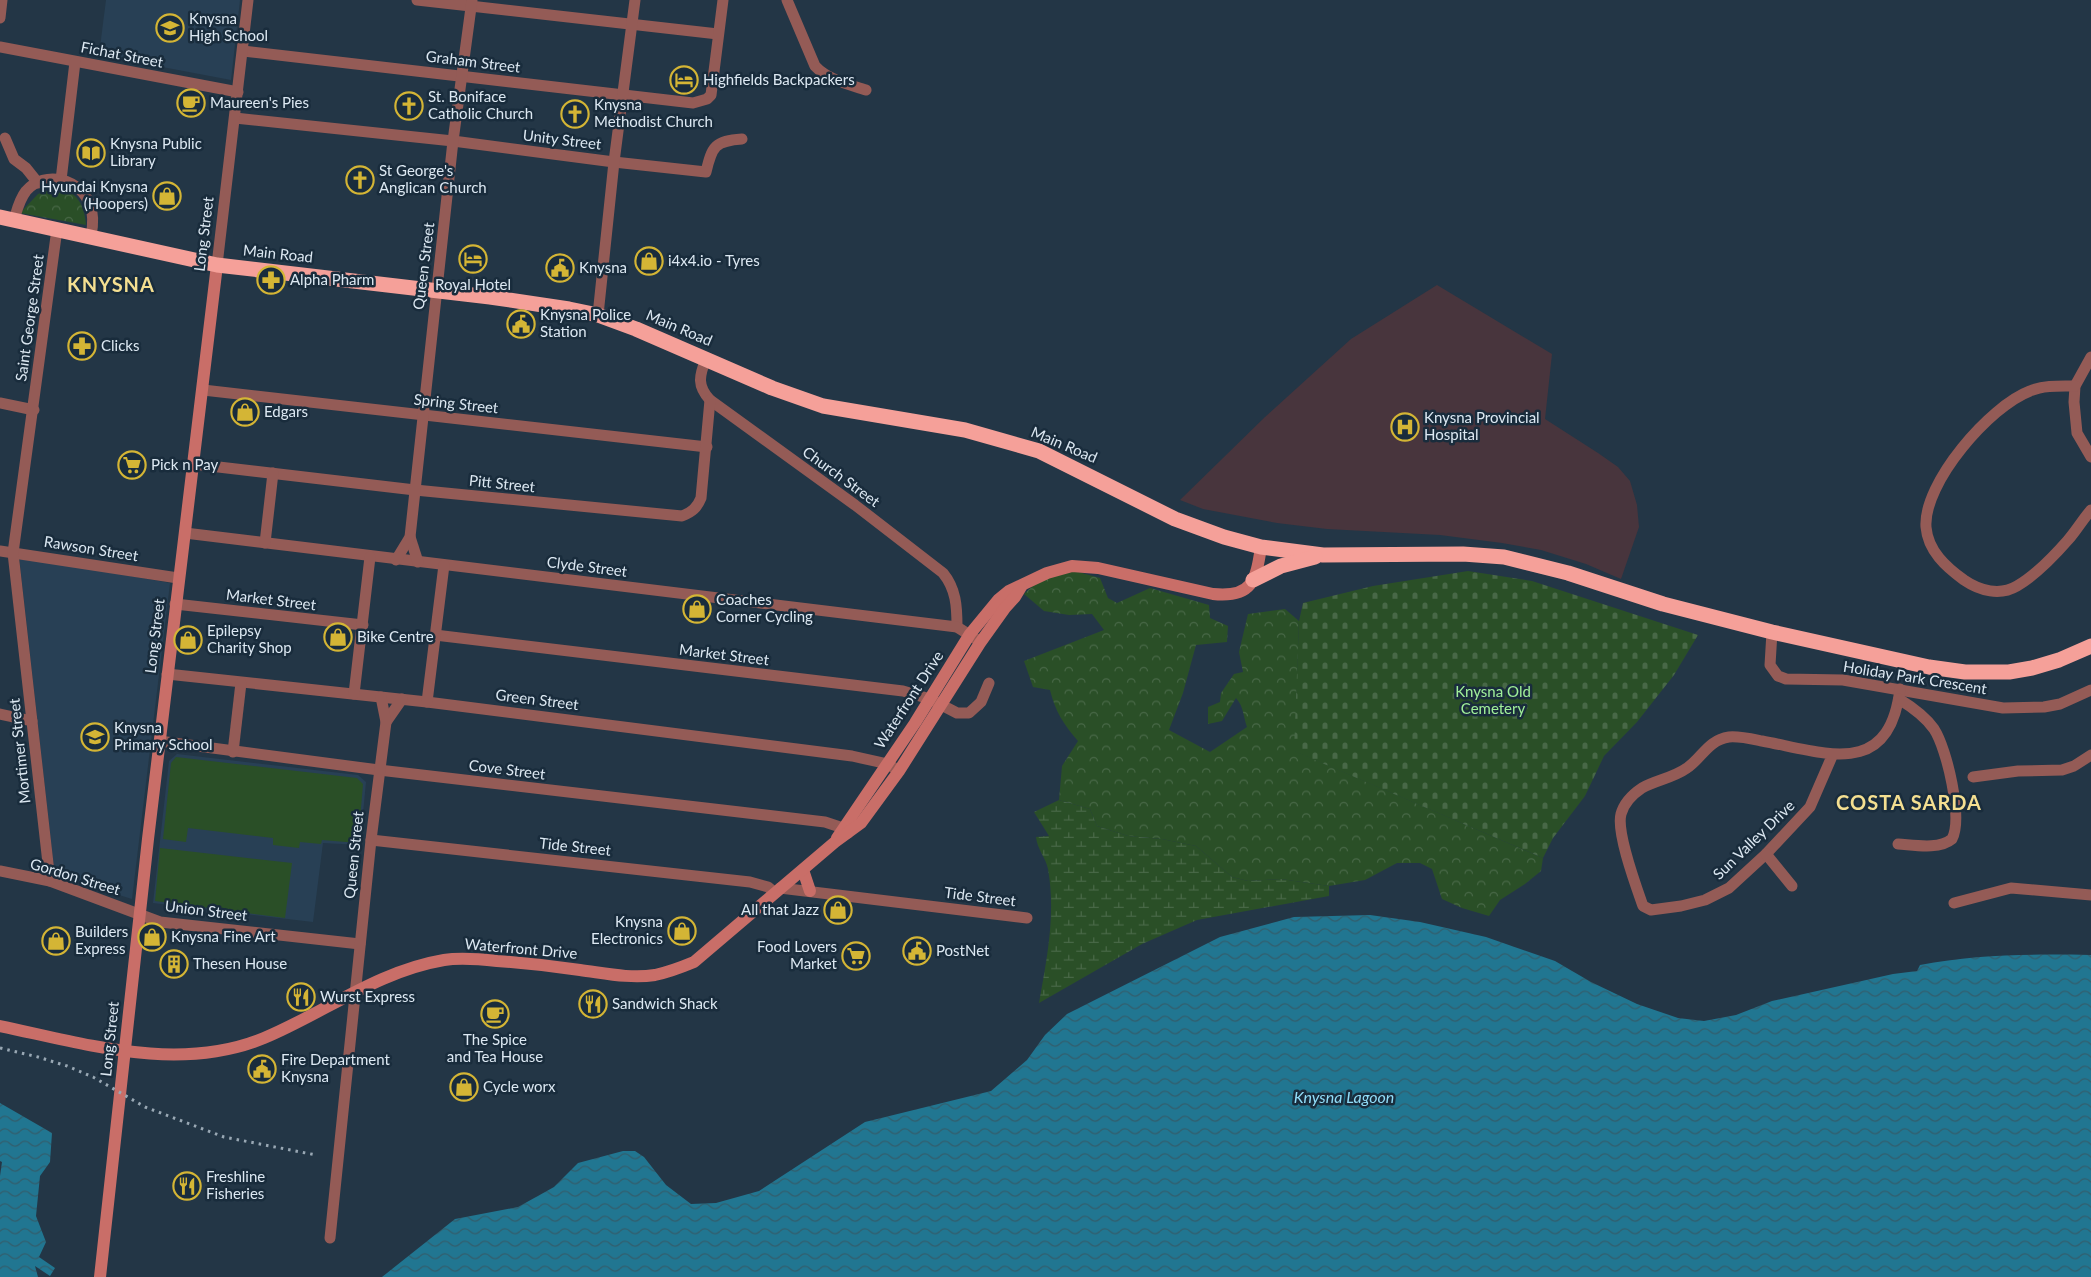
<svg xmlns="http://www.w3.org/2000/svg" width="2091" height="1277" font-family="Lato,sans-serif">
<defs>
<pattern id="forest-crowns" width="20" height="18" patternUnits="userSpaceOnUse" patternTransform="scale(1.25)"><rect width="20" height="18" fill="#2a4f27"/><path d="M2 6a3 3 0 1 1 6 0M12 15a3 3 0 1 1 6 0" fill="none" stroke="#486847"/></pattern>
<pattern id="wetland-marsh" width="20" height="14" patternUnits="userSpaceOnUse" patternTransform="scale(1.25)"><rect width="20" height="14" fill="#2a4f27"/><path d="M1 5h8M5 5V1M11 12h8M15 12V8" fill="none" stroke="#486847"/></pattern>
<pattern id="cemetery-stones" width="16" height="16" patternUnits="userSpaceOnUse" patternTransform="scale(1.25)"><rect width="16" height="16" fill="#2a4f27"/><path d="M2 7V4a2 2 0 0 1 4 0v3zM10 15v-3a2 2 0 0 1 4 0v3z" fill="#486847"/></pattern>
<pattern id="water-waves" width="16" height="10" patternUnits="userSpaceOnUse" patternTransform="scale(1.25)"><rect width="16" height="10" fill="#217691"/><path d="M0 5q4-4 8 0t8 0" fill="none" stroke="#325e6d"/></pattern>
</defs>
<rect width="100%" height="100%" fill="#233646"/>
<g fill="#284055">
<path d="M106,0H240L231,80L99,55Z"/>
<path d="M19,556L170,583L132,899L64,878L54,868Z"/>
<path d="M177,754L358,775L366,782L360,845L323,843L313,922L153,903L169,761Z"/>
</g>
<path fill="#48353d" d="M1437,285L1552,354L1545,419L1598,453L1618,467L1630,481L1637,505L1639,527L1621,579L1586,564L1541,550L1502,543L1440,535L1327,529L1277,523L1203,509L1180,500L1265,417L1351,339Z"/>
<g fill="url(#forest-crowns)">
<path d="M56,188C78,191 84,205 86,225L20,213L38,194Z"/>
<path d="M1071,570L1100,578L1108,598L1117,603L1150,588L1209,605L1210,618L1228,626L1227,642L1196,645L1183,693L1169,730L1210,752L1247,727C1243,716 1244,707 1236,698L1222,721L1208,724V707L1220,702L1221,693L1234,674L1243,672L1239,652L1248,614L1285,609L1299,621L1295,751L1543,858L1541,871L1525,884L1500,900L1489,916L1462,908L1442,899L1432,869L1420,863H1397L1365,880L1329,886L1281,879L1248,881L1232,877L1196,846L1162,839L1128,836L1097,826L1090,809L1059,800L1062,766L1078,741C1064,725 1055,711 1050,690L1033,687L1024,661L1104,630L1092,614L1069,615L1044,611L1024,594L1037,582Z"/>
</g>
<path fill="url(#wetland-marsh)" d="M1059,800L1090,809L1097,826L1128,836L1162,839L1196,846L1232,877L1248,881L1281,879L1329,886V896L1197,920L1142,944L1039,1003C1047,958 1056,914 1048,869C1046,858 1037,849 1036,837L1049,836L1034,812Z"/>
<path fill="url(#cemetery-stones)" d="M1468,571L1532,581L1698,635L1674,675L1637,722L1604,756L1585,796L1553,838L1543,858L1294,751L1299,621L1303,603L1373,586Z"/>
<g fill="#2a4f27">
<path d="M176,757L357,778L363,784L358,843L322,840L321,844L300,842L299,848L273,845V838L188,828L186,842L163,839L171,763Z"/>
<path d="M160,848L292,863L285,918L155,901Z"/>
</g>
<g fill="url(#water-waves)">
<path d="M1370,915L1420,922L1486,937L1555,961L1591,982L1637,1004L1678,1018L1704,1021L1736,1015L1772,1001L1893,974L1917,971L1920,965C1976,954 2034,954 2091,955V1277H382L455,1219L518,1207L554,1187L578,1163L623,1151H635L644,1157L666,1185L691,1204L716,1203L759,1191L865,1122L991,1091L1027,1060L1045,1035L1067,1014L1220,937L1294,917Z"/>
<path d="M0,1103L52,1133L50,1162L40,1176L36,1216L46,1242L39,1257L55,1268L50,1276L35,1266L38,1277H0V1176L2,1162L0,1161Z"/>
</g>
<g fill="none" stroke-linecap="round" stroke-linejoin="round">
<g stroke="#945b56" stroke-width="11">
<path d="M417,0L718,34"/>
<path d="M787,0L815,66C828,80 848,84 866,90"/>
<path d="M0,18L2,0"/>
<path d="M0,47L238,92"/>
<path d="M243,51L693,103L707,99L711,95L723,0"/>
<path d="M235,118L453,141L614,162L706,172C712,146 715,141 742,139"/>
<path d="M5,138L14,159L26,168L38,183"/>
<path d="M61,180L75,62"/>
<path d="M14,220C17,210 19,200 26,191C45,169 81,179 90,205C94,215 93,226 91,236"/>
<path d="M217,265L248,0"/>
<path d="M598,315L614,162L635,0"/>
<path d="M2091,357L2075,386L2074,402L2077,433L2091,457"/>
<path d="M706,359C699,376 697,386 710,400L855,505L943,573C956,589 957,606 957,627"/>
<path d="M2075,386C2060,386 2044,385 2030,391C1990,406 1923,483 1926,527C1928,551 1946,567 1964,580C1980,591 2000,596 2017,586C2036,575 2054,556 2068,540C2076,531 2083,519 2091,510"/>
<path d="M203,390L707,447"/>
<path d="M0,403L34,410"/>
<path d="M193,464L415,490L682,516C692,512 697,508 701,498L710,400"/>
<path d="M185,533L957,627L976,639"/>
<path d="M410,537L418,562"/>
<path d="M265,543L273,473"/>
<path d="M0,551L178,578"/>
<path d="M396,560L410,537L453,141L472,0"/>
<path d="M175,604L363,625"/>
<path d="M1772,632L1770,665L1778,676L1786,679L1843,680L2003,708L2044,707L2060,704L2091,690"/>
<path d="M435,635L903,691L930,699L957,713H969L981,702L989,683"/>
<path d="M167,674L427,702L852,756L888,764L899,771"/>
<path d="M354,694L370,557"/>
<path d="M427,702L444,565"/>
<path d="M0,714L32,721"/>
<path d="M386,722L402,699"/>
<path d="M159,741L379,770L825,822L843,828L848,833"/>
<path d="M233,752L241,683"/>
<path d="M1833,754L1810,807L1766,854L1729,888L1705,900L1681,906L1651,910L1643,906C1636,886 1616,832 1621,814C1624,803 1633,794 1642,788C1656,780 1673,778 1687,768C1702,758 1708,740 1729,737C1739,736 1752,739 1762,741C1826,753 1889,779 1900,689"/>
<path d="M1973,777L2018,771L2062,770L2074,766L2091,755"/>
<path d="M371,840L750,882L768,887L774,892"/>
<path d="M1898,844C1914,845 1939,850 1952,839C1963,818 1947,749 1934,729C1925,716 1912,707 1899,699"/>
<path d="M1766,854L1792,886"/>
<path d="M0,871L50,881L160,922L360,944"/>
<path d="M50,881L13,553L57,229"/>
<path d="M780,888L1027,918"/>
<path d="M1954,903L2011,888L2091,895"/>
<path d="M330,1238L371,840L386,722L381,697"/>
</g>
<g stroke="#c96e68" stroke-width="12">
<path d="M837,838L915,723L970,634L998,600L1009,591L1047,573L1072,566L1098,568L1213,594C1252,598 1256,581 1261,547"/>
<path d="M803,870L810,891"/>
<path d="M0,1026C86,1044 179,1073 264,1038C324,1013 378,971 444,960C461,957 480,959 497,961C525,963 552,966 580,970C604,973 630,979 655,975C669,972 682,967 694,962L835,842L861,823L899,771L980,643L1005,608L1015,597L1021,587"/>
<path d="M100,1277L148,839L217,265"/>
</g>
<g stroke="#f5a099" stroke-width="15">
<path d="M0,217L217,265L490,297L569,309L598,315L636,329L772,388L823,406L965,430L1039,451L1175,519L1224,537L1261,547L1323,555L1463,554L1504,557L1568,573L1663,604L1772,632L1929,667L1965,672H2009L2032,668L2059,660L2091,646"/>
<path d="M1253,580L1281,566L1315,557"/>
</g>
<path stroke="#99a8b4" stroke-width="3" stroke-dasharray="2.5 5" stroke-linecap="butt" d="M0,1048L38,1057L67,1066L93,1077L145,1107L224,1137L316,1155"/>
</g>
<defs>
<g id="school-ring" transform="scale(1.4375)"><circle r="9.5" fill="#192c3c" stroke="#d4b535" stroke-width="1.5"/><path d="M0-5L7-2L0 1L-7-2ZM-4 1L0 2.5L4 1V4Q0 6-4 4Z" fill="#d4b535"/></g>
<g id="hotel-ring" transform="scale(1.4375)"><circle r="9.5" fill="#192c3c" stroke="#d4b535" stroke-width="1.5"/><path d="M-6-4.5h1.5V1H6V5H4.5V3h-9V5H-6ZM-4 0a1.8 1.8 0 1 1 3.6 0ZM.5 0V-2.5h3Q6-2.5 6 0Z" fill="#d4b535"/></g>
<g id="cafe-ring" transform="scale(1.4375)"><circle r="9.5" fill="#192c3c" stroke="#d4b535" stroke-width="1.5"/><path d="M-5.5-4.5H6V0H3Q3 3.5 0 3.5H-2.5Q-5.5 3.5-5.5 0ZM3-3.2v2h1.7v-2ZM-6 4.5H4V6H-6Z" fill="#d4b535"/></g>
<g id="church-ring" transform="scale(1.4375)"><circle r="9.5" fill="#192c3c" stroke="#d4b535" stroke-width="1.5"/><path d="M-1.2-6h2.4v3.5h3.3v2.4h-3.3V6h-2.4V-.1h-3.3v-2.4h3.3Z" fill="#d4b535"/></g>
<g id="library-ring" transform="scale(1.4375)"><circle r="9.5" fill="#192c3c" stroke="#d4b535" stroke-width="1.5"/><path d="M-6-4Q-3-5.5-.7-3.5V5Q-3 3-6 4ZM6-4Q3-5.5 .7-3.5V5Q3 3 6 4Z" fill="#d4b535"/></g>
<g id="shop-ring" transform="scale(1.4375)"><circle r="9.5" fill="#192c3c" stroke="#d4b535" stroke-width="1.5"/><path d="M-5-2.5h2.3a2.7 3.5 0 0 1 5.4 0H5L5.5 6h-11ZM-1.5-2.5h3a1.5 2.3 0 0 0-3 0Z" fill="#d4b535"/></g>
<g id="civic-ring" transform="scale(1.4375)"><circle r="9.5" fill="#192c3c" stroke="#d4b535" stroke-width="1.5"/><path d="M-.6-6.5H3V-4.5H.6V-3L4-1V1h2V6H-6V1h2V-1L-.6-3ZM-1.2 2.5V6h2.4V2.5Z" fill="#d4b535"/></g>
<g id="pharmacy-ring" transform="scale(1.4375)"><circle r="9.5" fill="#192c3c" stroke="#d4b535" stroke-width="1.5"/><path d="M-2-6h4v4h4v4h-4v4h-4v-4h-4v-4h4Z" fill="#d4b535"/></g>
<g id="hospital-ring" transform="scale(1.4375)"><circle r="9.5" fill="#192c3c" stroke="#d4b535" stroke-width="1.5"/><path d="M-5-5h3v3.5h4V-5h3V5h-3V1.5h-4V5h-3Z" fill="#d4b535"/></g>
<g id="supermarket-ring" transform="scale(1.4375)"><circle r="9.5" fill="#192c3c" stroke="#d4b535" stroke-width="1.5"/><path d="M-6-5.5h2.5l.6 2H6L4.5 2H-2.5L-4.4-4H-6ZM-1.5 3.2a1.3 1.3 0 1 0 .1 0ZM3 3.2a1.3 1.3 0 1 0 .1 0Z" fill="#d4b535"/></g>
<g id="building-ring" transform="scale(1.4375)"><circle r="9.5" fill="#192c3c" stroke="#d4b535" stroke-width="1.5"/><path d="M-4-6H4V6H1V3H-1V6H-4ZM-2.5-4.3h1.7v1.8h-1.7ZM.8-4.3h1.7v1.8H.8ZM-2.5-1h1.7V.8h-1.7ZM.8-1h1.7V.8H.8Z" fill="#d4b535"/></g>
<g id="restaurant-ring" transform="scale(1.4375)"><circle r="9.5" fill="#192c3c" stroke="#d4b535" stroke-width="1.5"/><path d="M-5-6h1v4h1v-4h1v4h1v-4h1v5L-1.5 .5V6h-2V.5L-5-1ZM5-6V6H3V1.5H1.5Q1.5-4 5-6Z" fill="#d4b535"/></g>
</defs>
<g fill-rule="evenodd">
<use href="#school-ring" x="170" y="28"/>
<use href="#hotel-ring" x="684" y="80"/>
<use href="#cafe-ring" x="191" y="103"/>
<use href="#church-ring" x="409" y="106"/>
<use href="#church-ring" x="575" y="114"/>
<use href="#library-ring" x="91" y="153"/>
<use href="#church-ring" x="360" y="180"/>
<use href="#shop-ring" x="167" y="196"/>
<use href="#hotel-ring" x="473" y="259"/>
<use href="#shop-ring" x="649" y="261"/>
<use href="#civic-ring" x="560" y="268"/>
<use href="#pharmacy-ring" x="271" y="280"/>
<use href="#civic-ring" x="521" y="324"/>
<use href="#pharmacy-ring" x="82" y="346"/>
<use href="#shop-ring" x="245" y="412"/>
<use href="#hospital-ring" x="1405" y="427"/>
<use href="#supermarket-ring" x="132" y="465"/>
<use href="#shop-ring" x="697" y="609"/>
<use href="#shop-ring" x="338" y="637"/>
<use href="#shop-ring" x="188" y="640"/>
<use href="#school-ring" x="95" y="737"/>
<use href="#shop-ring" x="838" y="910"/>
<use href="#shop-ring" x="682" y="931"/>
<use href="#shop-ring" x="152" y="937"/>
<use href="#shop-ring" x="56" y="941"/>
<use href="#civic-ring" x="917" y="951"/>
<use href="#supermarket-ring" x="856" y="956"/>
<use href="#building-ring" x="174" y="964"/>
<use href="#restaurant-ring" x="301" y="997"/>
<use href="#restaurant-ring" x="593" y="1004"/>
<use href="#cafe-ring" x="495" y="1014"/>
<use href="#civic-ring" x="262" y="1069"/>
<use href="#shop-ring" x="464" y="1087"/>
<use href="#restaurant-ring" x="187" y="1186"/>
</g>
<g text-anchor="middle" stroke-width="5" stroke-linejoin="round" paint-order="stroke">
<g font-size="15" fill="#dce8f2" stroke="#192c3c" text-anchor="start">
<text x="189" y="24">Knysna<tspan x="189" dy="17">High School</tspan></text>
<text x="703" y="85">Highfields Backpackers</text>
<text x="428" y="102">St. Boniface<tspan x="428" dy="17">Catholic Church</tspan></text>
<text x="210" y="108">Maureen's Pies</text>
<text x="594" y="110">Knysna<tspan x="594" dy="17">Methodist Church</tspan></text>
<text x="110" y="149">Knysna Public<tspan x="110" dy="17">Library</tspan></text>
<text x="379" y="176">St George's<tspan x="379" dy="17">Anglican Church</tspan></text>
<text x="148" y="192" text-anchor="end">Hyundai Knysna<tspan x="148" dy="17">(Hoopers)</tspan></text>
<text x="668" y="266">i4x4.io - Tyres</text>
<text x="579" y="273">Knysna</text>
<text x="290" y="285">Alpha Pharm</text>
<text x="473" y="290" text-anchor="middle">Royal Hotel</text>
<text x="540" y="320">Knysna Police<tspan x="540" dy="17">Station</tspan></text>
<text x="101" y="351">Clicks</text>
<text x="264" y="417">Edgars</text>
<text x="1424" y="423">Knysna Provincial<tspan x="1424" dy="17">Hospital</tspan></text>
<text x="151" y="470">Pick n Pay</text>
<text x="716" y="605">Coaches<tspan x="716" dy="17">Corner Cycling</tspan></text>
<text x="207" y="636">Epilepsy<tspan x="207" dy="17">Charity Shop</tspan></text>
<text x="357" y="642">Bike Centre</text>
<text x="114" y="733">Knysna<tspan x="114" dy="17">Primary School</tspan></text>
<text x="819" y="915" text-anchor="end">All that Jazz</text>
<text x="663" y="927" text-anchor="end">Knysna<tspan x="663" dy="17">Electronics</tspan></text>
<text x="75" y="937">Builders<tspan x="75" dy="17">Express</tspan></text>
<text x="171" y="942">Knysna Fine Art</text>
<text x="837" y="952" text-anchor="end">Food Lovers<tspan x="837" dy="17">Market</tspan></text>
<text x="936" y="956">PostNet</text>
<text x="193" y="969">Thesen House</text>
<text x="320" y="1002">Wurst Express</text>
<text x="612" y="1009">Sandwich Shack</text>
<text x="495" y="1045" text-anchor="middle">The Spice<tspan x="495" dy="17">and Tea House</tspan></text>
<text x="281" y="1065">Fire Department<tspan x="281" dy="17">Knysna</tspan></text>
<text x="483" y="1092">Cycle worx</text>
<text x="206" y="1182">Freshline<tspan x="206" dy="17">Fisheries</tspan></text>
</g>
<g font-size="15" fill="#dce8f2" stroke="#192c3c">
<text transform="translate(122 55) rotate(11)" y="5">Fichat Street</text>
<text transform="translate(473 62) rotate(7)" y="5">Graham Street</text>
<text transform="translate(562 140) rotate(7)" y="5">Unity Street</text>
<text transform="translate(204 234) rotate(-83)" y="5">Long Street</text>
<text transform="translate(278 254) rotate(6)" y="5">Main Road</text>
<text transform="translate(424 266) rotate(-83)" y="5">Queen Street</text>
<text transform="translate(30 318) rotate(-82)" y="5">Saint George Street</text>
<text transform="translate(679 328) rotate(23)" y="5">Main Road</text>
<text transform="translate(456 404) rotate(6)" y="5">Spring Street</text>
<text transform="translate(1064 445) rotate(23)" y="5">Main Road</text>
<text transform="translate(841 477) rotate(36)" y="5">Church Street</text>
<text transform="translate(502 484) rotate(6)" y="5">Pitt Street</text>
<text transform="translate(91 549) rotate(9)" y="5">Rawson Street</text>
<text transform="translate(587 567) rotate(7)" y="5">Clyde Street</text>
<text transform="translate(271 600) rotate(7)" y="5">Market Street</text>
<text transform="translate(155 636) rotate(-83)" y="5">Long Street</text>
<text transform="translate(724 655) rotate(7)" y="5">Market Street</text>
<text transform="translate(1915 678) rotate(9)" y="5">Holiday Park Crescent</text>
<text transform="translate(537 700) rotate(7)" y="5">Green Street</text>
<text transform="translate(909 700) rotate(-57)" y="5">Waterfront Drive</text>
<text transform="translate(20 751) rotate(-96)" y="5">Mortimer Street</text>
<text transform="translate(507 770) rotate(7)" y="5">Cove Street</text>
<text transform="translate(1754 840) rotate(-44)" y="5">Sun Valley Drive</text>
<text transform="translate(575 847) rotate(6)" y="5">Tide Street</text>
<text transform="translate(354 855) rotate(-84)" y="5">Queen Street</text>
<text transform="translate(75 877) rotate(17)" y="5">Gordon Street</text>
<text transform="translate(980 897) rotate(7)" y="5">Tide Street</text>
<text transform="translate(206 911) rotate(7)" y="5">Union Street</text>
<text transform="translate(521 949) rotate(5)" y="5">Waterfront Drive</text>
<text transform="translate(110 1039) rotate(-84)" y="5">Long Street</text>
</g>
<g font-size="15" fill="#a0ef99" stroke="#192c3c">
<text x="1493" y="697">Knysna Old<tspan x="1493" dy="17">Cemetery</tspan></text>
</g>
<g font-size="16" font-style="italic" fill="#91ddf9" stroke="#192c3c">
<text x="1344" y="1103">Knysna Lagoon</text>
</g>
<g font-size="20" font-weight="bold" letter-spacing="1" fill="#f4df91" stroke="#192c3c">
<text x="111" y="292">KNYSNA</text>
<text x="1909" y="810">COSTA SARDA</text>
</g>
</g>
</svg>
